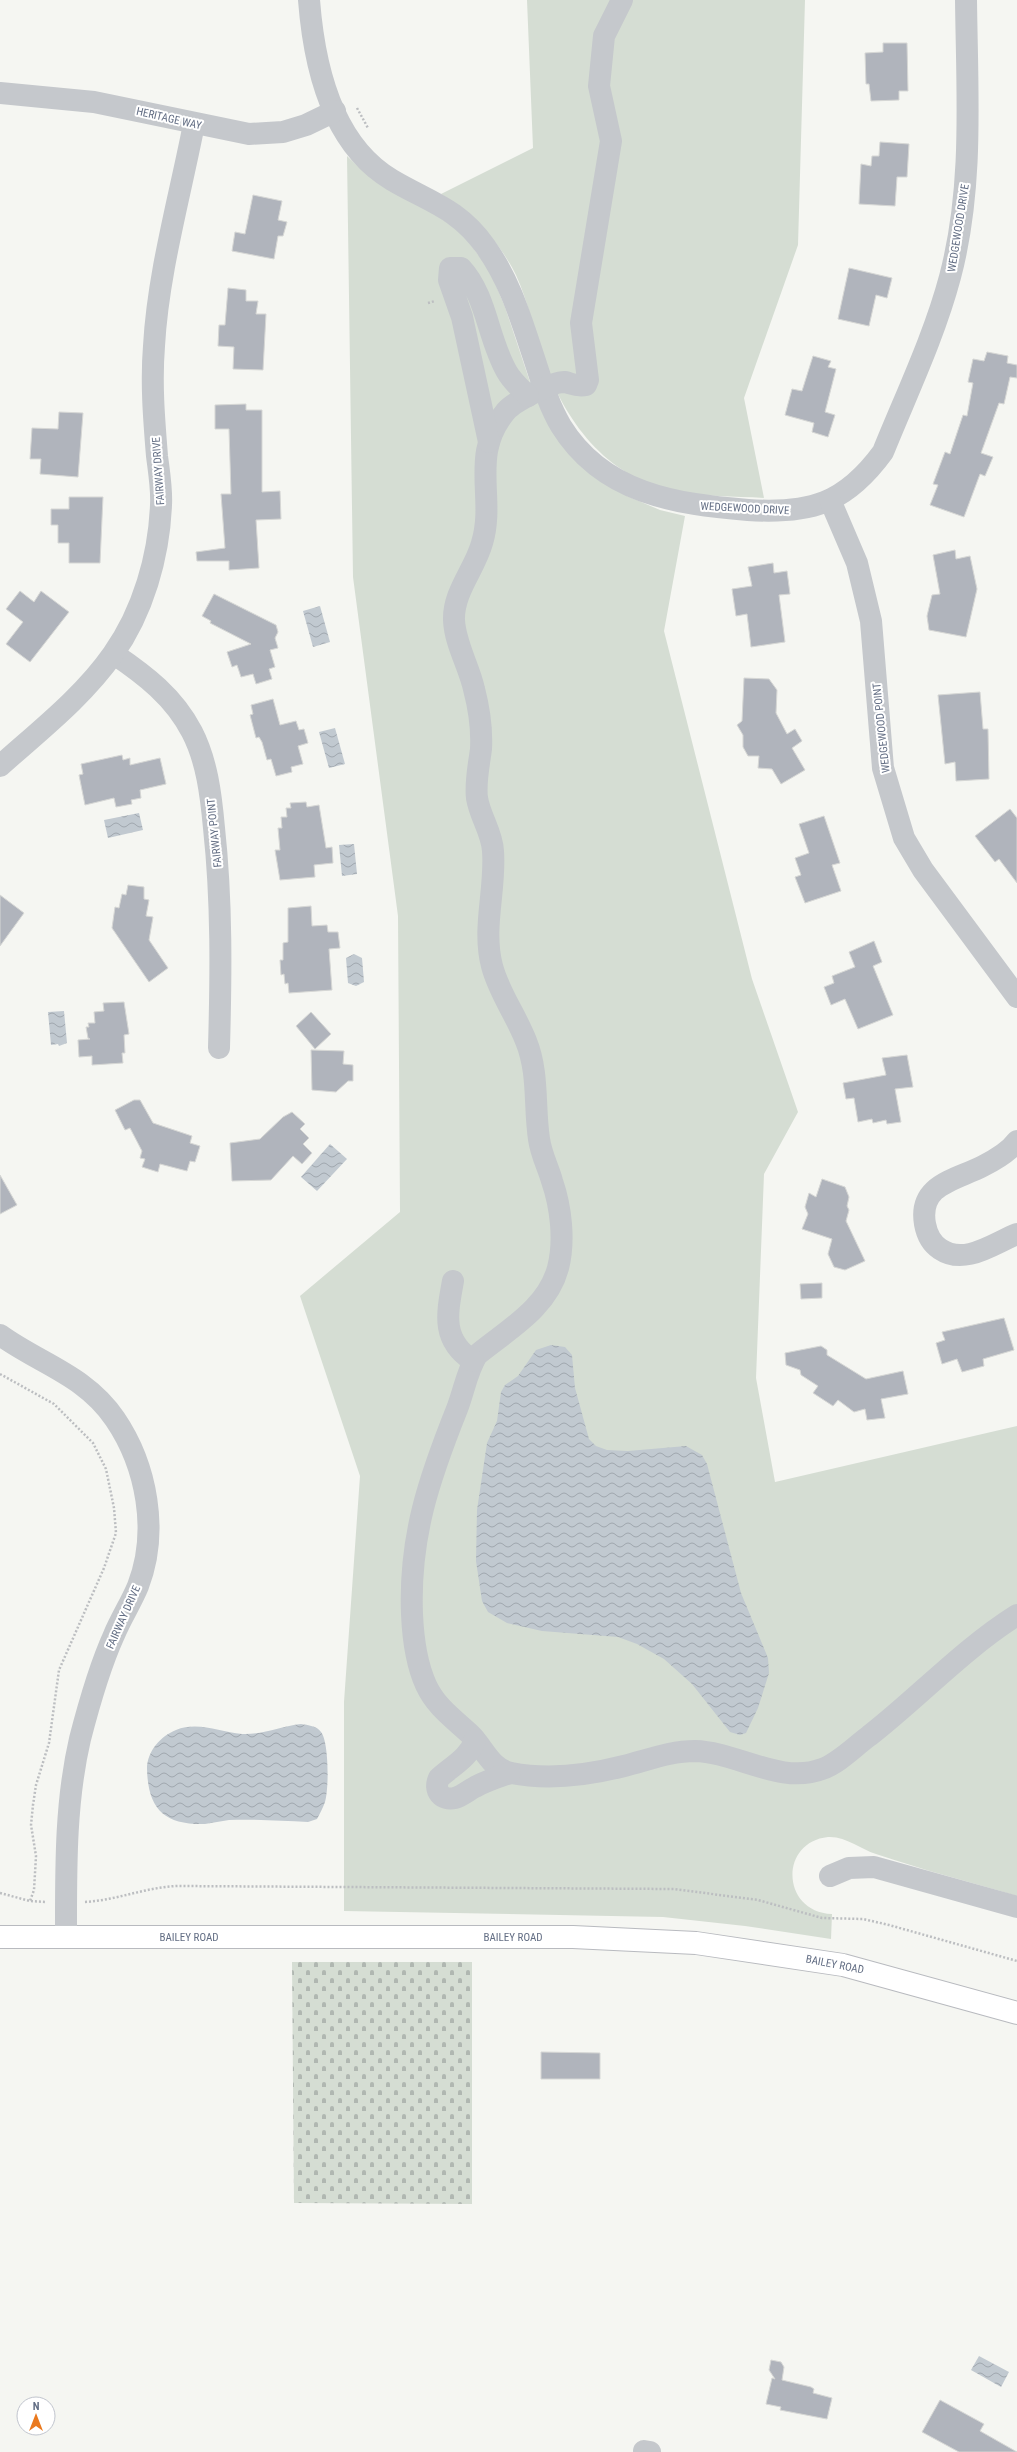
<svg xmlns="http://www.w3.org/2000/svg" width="1017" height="2452" font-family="'Roboto Condensed',sans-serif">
<defs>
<pattern id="cemetery-stones" width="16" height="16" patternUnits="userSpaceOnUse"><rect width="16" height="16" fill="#d5ddd3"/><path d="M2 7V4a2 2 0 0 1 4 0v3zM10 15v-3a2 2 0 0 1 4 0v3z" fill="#b0b7b1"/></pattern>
<pattern id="water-waves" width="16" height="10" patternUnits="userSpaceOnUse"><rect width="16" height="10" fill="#c1c9d0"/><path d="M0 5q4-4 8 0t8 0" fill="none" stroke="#a0a7ae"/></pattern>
</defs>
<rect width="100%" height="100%" fill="#f5f6f2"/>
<g fill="#d5ddd3">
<path d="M527,0H805L798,245L744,398L764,498C734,496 702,497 673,491C605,476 565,421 543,359C534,331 528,301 516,275C499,241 473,214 441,194L533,148Z"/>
<path d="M347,156L364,172L425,208L454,227L468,241L490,271L505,307L532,388L544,416L627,496L660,510L685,516L664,631L752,979L798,1112L764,1174L756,1378L775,1482L1017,1426V1896C970,1882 923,1870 876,1854C860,1849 846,1836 828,1837C779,1842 781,1912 832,1914L831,1939L745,1926L663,1917L344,1911V1702L360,1476L300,1296L400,1212L398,916L353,577Z"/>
</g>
<path fill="url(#cemetery-stones)" d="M292,1962H472V2204L294,2203Z"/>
<g fill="url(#water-waves)">
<path d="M320,606L330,642L313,647L303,611Z"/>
<path d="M335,728L345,764L329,768L319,732Z"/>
<path d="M139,813L143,830L108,838L104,820Z"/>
<path d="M354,844L357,874L342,876L339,845Z"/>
<path d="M354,954L362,958L364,982L356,986L348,983L346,958Z"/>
<path d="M64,1011L67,1043L59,1046L58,1044L51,1045L48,1012Z"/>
<path d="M330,1144L347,1159L317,1191L301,1177Z"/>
<path d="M551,1345L565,1347L572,1355L575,1388L589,1439L596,1446L607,1450L628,1451L686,1446L702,1455L707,1464L741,1593L768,1658L769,1673L758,1708L746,1733L740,1735L730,1732L692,1684L664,1659L637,1644L618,1637L542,1631L507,1623L488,1612L482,1601L476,1561L477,1510L487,1443L497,1421L501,1392L505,1385L518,1376L536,1350Z"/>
<path d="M301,1724C308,1725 317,1726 321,1732C329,1742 329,1789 325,1802C323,1808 320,1813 317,1819L308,1822C282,1821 255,1819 229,1820C221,1821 213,1823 205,1824C164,1825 148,1809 147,1769C147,1751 161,1736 176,1730C198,1721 220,1732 242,1734C263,1735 281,1726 301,1724Z"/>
<path d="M979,2356L1009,2372L1001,2387L971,2370Z"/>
</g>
<g fill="#b0b4bc" stroke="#d6d7d5">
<path d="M883,43H907L908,91H899V100L871,101L869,84H866L865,53L883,52Z"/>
<path d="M880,142L909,144L907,177H897L895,206L859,204L861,164L871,166L872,156H879Z"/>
<path d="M253,195L282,201L278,220L287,222L283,236H278L274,259L232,251L235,232L245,234Z"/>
<path d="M849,268L892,278L887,298L876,295L869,326L838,319Z"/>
<path d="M228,288L246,290V301H258L256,314H266L263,370L233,369L234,347L218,346L219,325H225Z"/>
<path d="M987,352L1008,356L1007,363L1017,365V378L1010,377L1004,404L999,403L981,453L993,457L985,476L980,474L964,517L930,505L938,485L933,484L945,452L950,454L963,415L967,416L973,383L968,382L973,359L984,361Z"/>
<path d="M813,356L831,361L828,367L836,369L825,412L835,415L828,437L812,432L814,423L785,415L792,389L802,391Z"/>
<path d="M246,404V410H262V492L280,491L281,519L256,520L259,568L229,570V561H197L196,552L225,548L221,494H231L229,429H215V405Z"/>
<path d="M59,412L83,413L78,477L40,474L41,459H30L32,428L58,429Z"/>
<path d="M69,497H103L100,563H69V543H58V525H51V509H69Z"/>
<path d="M955,550L956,559L970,556L977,589L966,637L929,630L927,616L932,595L940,594L933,555Z"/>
<path d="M773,563L774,573L787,571L790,594L779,595L785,642L751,647L747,614L736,616L732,589L752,586L748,567Z"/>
<path d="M20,591L34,602L41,591L69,612L30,662L6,644L23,622L6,609Z"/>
<path d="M214,594L276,625L278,632L275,638L278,648L270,650L275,667L269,669L272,679L256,684L253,674L241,677L237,665L232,667L227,652L251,644L210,623L211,621L202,616Z"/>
<path d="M744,678L769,679L777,690L776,713L787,734L795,729L802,741L792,748L805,770L781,784L772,769L758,768L759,756H748L743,747V735L737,725L742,721Z"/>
<path d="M980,692L983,729H988L989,779L956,781L955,762L945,764L938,695Z"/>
<path d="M273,699L280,725L296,721L299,730L304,729L308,743L298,746L303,764L291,767L292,772L276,776L271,759L267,760L262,742L259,737L256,738L250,715L253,714L251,705Z"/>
<path d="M122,755L123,760L130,758V765L160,758L166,784L140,790L141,798L131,800L132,804L116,807L114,798L85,805L79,775L83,774L81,764Z"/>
<path d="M306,802L307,807L319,805L326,848L332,847L333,863L314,865L315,877L280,880L275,850H280L278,828H282L281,817H287L286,808H291L290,803Z"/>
<path d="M1010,809L1017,818V883L999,859L995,862L975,836Z"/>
<path d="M824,816L840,863L832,865L841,891L805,903L795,877L801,875L795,858L809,853L799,824Z"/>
<path d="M128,885L144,887V899L149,900L146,916L153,917L149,940L168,968L149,982L112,928L115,907L119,908L122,894L126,895Z"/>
<path d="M0,895L24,913L0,946Z"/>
<path d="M311,906L312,926L327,925L328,932H338L340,948L329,949L332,990L289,993L288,983L285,984L284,974L281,975L280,960H283V943L288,942V908Z"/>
<path d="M874,941L882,962L873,966L893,1015L858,1029L845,999L831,1005L824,987L834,983L832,976L855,967L849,952Z"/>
<path d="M124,1002L129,1034L124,1035L125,1053H122L123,1063L92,1065V1056L79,1057L78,1040L90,1039L88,1038L86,1027H89L88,1023H95L94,1012L104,1011L103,1003Z"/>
<path d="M311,1012L331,1034L315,1049L296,1026Z"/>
<path d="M311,1050L344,1051L343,1064L353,1065V1081H348L336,1092L312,1090Z"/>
<path d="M907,1055L913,1087L895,1089L901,1122L887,1124L886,1120L873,1123L872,1119L858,1122L854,1098L846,1099L843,1083L886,1075L882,1058Z"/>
<path d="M134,1100H140L153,1123L192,1136L190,1143L200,1146L195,1162L190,1161L187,1171L160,1164L158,1172L142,1167L145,1159L140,1158L142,1151L130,1128L125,1130L115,1110Z"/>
<path d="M292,1112L305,1124L300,1129L309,1138L303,1144L312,1153L302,1164L293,1156L271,1180L232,1181L230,1143L260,1139L283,1117Z"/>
<path d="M0,1175L17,1205L0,1214Z"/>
<path d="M822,1179L845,1187L849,1197L847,1206L849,1210L846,1221L865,1261L845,1270L834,1267L828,1254L832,1239L802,1229L808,1214L805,1207L809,1193L816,1197Z"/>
<path d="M822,1283V1298L801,1299L800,1284Z"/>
<path d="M1004,1318L1014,1350L983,1359L984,1366L962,1372L957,1359L942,1364L936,1343L945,1340L942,1332Z"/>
<path d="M821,1346L827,1350V1355L866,1379L903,1371L908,1394L881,1399L885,1418L867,1420L865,1409L854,1412L838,1400L833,1406L813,1393L818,1386L801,1375L800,1370L786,1365L785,1353Z"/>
<path d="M541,2052L600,2053V2079H541Z"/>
<path d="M771,2360L781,2362L784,2367L782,2380L811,2387L814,2389L813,2393L832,2398L827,2419L780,2410L781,2407L766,2404L772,2378L775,2379L769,2370Z"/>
<path d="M940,2400L984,2424L980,2431L1017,2452H959L922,2432Z"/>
</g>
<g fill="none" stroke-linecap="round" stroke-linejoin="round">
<g stroke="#b8babf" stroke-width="24">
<path id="major" d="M0,1937H573L696,1943L843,1965L1017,2013"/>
</g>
<g stroke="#bcbec1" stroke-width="2.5" stroke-dasharray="2 2" stroke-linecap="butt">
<path d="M357,108L368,128"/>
<path d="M428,303L435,301"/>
<path d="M0,1374L54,1404L93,1443L106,1469L114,1508L116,1533L104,1568L59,1670L49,1743L36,1785L33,1805L31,1825L36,1856L34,1890L30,1901"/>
<path d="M0,1893L30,1901L46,1902"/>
<path d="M85,1902C118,1900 146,1887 178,1886L674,1889L758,1900L822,1918L863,1919L889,1925L1017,1961"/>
</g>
<g stroke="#c5c8cc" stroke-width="22">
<path d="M309,0C314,65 331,144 392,180C429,202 458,208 485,246C509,279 520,316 533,355C541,379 548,404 561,426C603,494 676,504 748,510C810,514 845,504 883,452C906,395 934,337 950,277C974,187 967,92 966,0"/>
<path d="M622,0L604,36L599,86L611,141L581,323L588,380L586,385C577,387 573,384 565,382C553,381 514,402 506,411C469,455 496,497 482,543C475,569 453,592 454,620C455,644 469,666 474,689C479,708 482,730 481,749C479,765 475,782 477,798C480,817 492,832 493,851C496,889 482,928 492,966C499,993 516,1015 526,1041C539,1073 534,1106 539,1139C541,1154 548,1167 552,1181C561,1207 565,1241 558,1268C547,1309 507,1330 477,1355C467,1371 464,1391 457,1409C429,1479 409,1537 412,1614C413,1638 416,1663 426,1685C436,1707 454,1719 471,1735C484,1748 491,1769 511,1773C548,1780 589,1775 624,1766C648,1760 671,1751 695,1751C736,1752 781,1785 822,1769C839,1763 854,1747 869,1736C919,1697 963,1649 1017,1615"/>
<path d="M0,93L94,102L249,134L283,132L306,125L335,111"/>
<path d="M489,442L462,317L449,280L450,268H461C487,296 488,340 507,372C512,381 520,388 528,396"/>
<path d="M830,500L857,563L871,621L883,768L904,838L923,870L1017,997"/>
<path d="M114,654C145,675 174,697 192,732C207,761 211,795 214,828C222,902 221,975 219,1048"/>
<path d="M0,766C39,731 83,697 113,654C143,612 159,556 161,505C162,489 159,472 157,456C154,419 151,383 154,346C158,273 180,196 194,124"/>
<path d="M1017,1141C1009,1152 995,1160 983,1166C956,1180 918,1184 925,1224C927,1235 931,1243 940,1249C965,1266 994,1243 1017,1234"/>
<path d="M453,1281C447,1314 441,1340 473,1361"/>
<path d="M0,1335C40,1364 85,1375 115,1419C147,1466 159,1532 138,1586C131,1603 121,1618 114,1635C99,1668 89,1704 80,1739C65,1803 66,1871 66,1937"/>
<path d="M475,1740C469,1758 452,1766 439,1778C433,1791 442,1801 455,1798C462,1796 469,1790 475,1787C486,1781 498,1777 510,1773"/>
<path d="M830,1876L849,1868L874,1867L1017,1907"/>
<path d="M644,2451L650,2452"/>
</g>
<use href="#major" stroke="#fff" stroke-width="22"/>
</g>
<g text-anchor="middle" stroke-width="4" stroke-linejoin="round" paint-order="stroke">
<g font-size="11" fill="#636e84" stroke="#fff">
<text transform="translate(169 118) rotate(13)" y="4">HERITAGE WAY</text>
<text transform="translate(958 228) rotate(-81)" y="4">WEDGEWOOD DRIVE</text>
<text transform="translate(158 471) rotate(-94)" y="4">FAIRWAY DRIVE</text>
<text transform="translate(745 508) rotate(3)" y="4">WEDGEWOOD DRIVE</text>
<text transform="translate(881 728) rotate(-96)" y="4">WEDGEWOOD POINT</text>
<text transform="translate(214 833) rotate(-96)" y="4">FAIRWAY POINT</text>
<text transform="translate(123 1617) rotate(-66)" y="4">FAIRWAY DRIVE</text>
<text x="189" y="1941">BAILEY ROAD</text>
<text x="513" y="1941">BAILEY ROAD</text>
<text transform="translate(835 1964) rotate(11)" y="4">BAILEY ROAD</text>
</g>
</g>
<g transform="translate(36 2416)"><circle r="19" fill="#ffffff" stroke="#c1c5ce"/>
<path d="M0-3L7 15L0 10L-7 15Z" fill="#ea791e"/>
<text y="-6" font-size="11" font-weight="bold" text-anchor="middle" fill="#636e84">N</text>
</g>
</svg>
